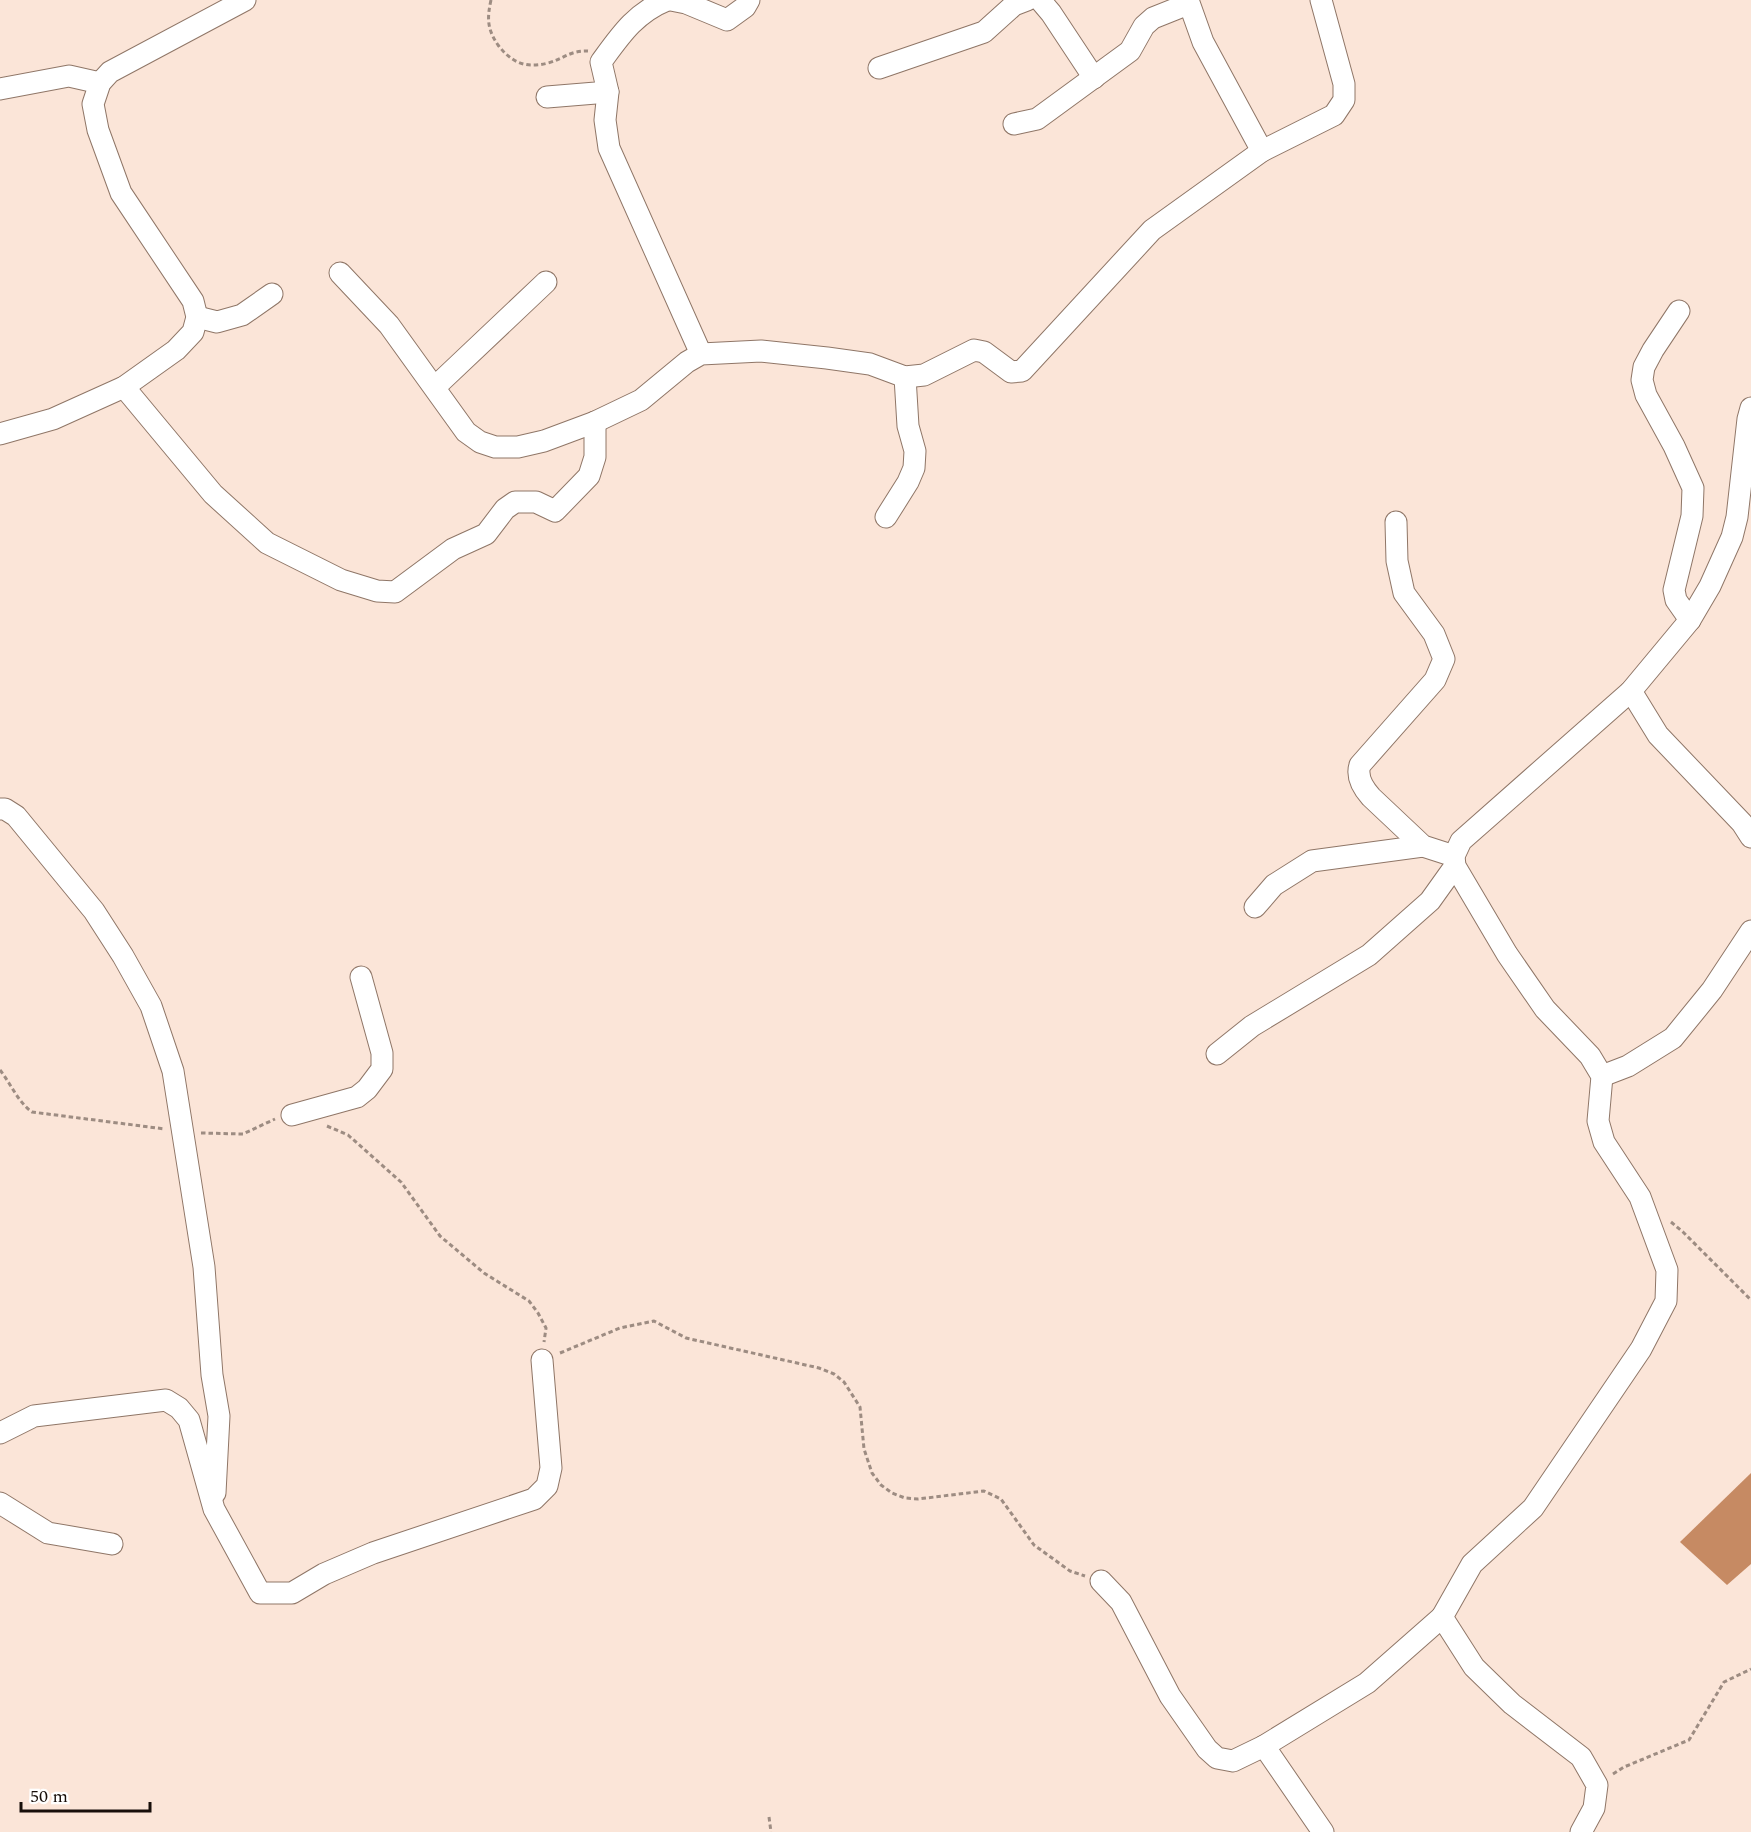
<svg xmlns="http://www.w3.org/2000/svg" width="1751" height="1832" font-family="Spectral,serif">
<rect width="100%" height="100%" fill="#fbe5d8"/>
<path fill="#c68a63" d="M1751,1473V1564L1727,1585L1680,1542Z"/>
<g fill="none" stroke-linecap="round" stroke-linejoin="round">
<g stroke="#8f7667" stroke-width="23">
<g id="minor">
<path d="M671,0L686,3L727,20L745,7L749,0"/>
<path d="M1040,0L1051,13L1094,78"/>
<path d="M1188,0L1203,42L1262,151"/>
<path d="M879,68L984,32L1014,5L1027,0"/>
<path d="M0,89L69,76L100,83"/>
<path d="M608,92L605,120L609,148L701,354"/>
<path d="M547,97L608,92L601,62C620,36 635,13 667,0"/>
<path d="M1014,124L1037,119L1130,51L1144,26L1153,18L1188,4"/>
<path d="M340,273L389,325L466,432L480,442L495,447H518L544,441L595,422L641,400L687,362L701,354L761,351L827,358L870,364L905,377L924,375L974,350L984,352L1011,372L1022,371L1152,230L1262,151L1334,115L1344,100V84L1321,0"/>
<path d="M1679,311L1653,350L1644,367L1642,380L1646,395L1674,446L1693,488L1692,516L1674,590L1676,600L1690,620"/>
<path d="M197,317L217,322L242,315L272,294"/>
<path d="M124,387L213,494L267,543L341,580L377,591L395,592L453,549L486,534L505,509L515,502H536L555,511L589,476L595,457V422"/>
<path d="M435,387L546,282"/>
<path d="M0,434L53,419L124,387L176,350L193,332L197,317L193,301L121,193L98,130L93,104L100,83L110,72L245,0"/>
<path d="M886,517L908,482L914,468L915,451L908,426L905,377"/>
<path d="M1396,522L1397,561L1404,593L1434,634L1444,659L1435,680L1360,765C1356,777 1363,788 1371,797L1423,846L1454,856"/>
<path d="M1631,691L1658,735L1742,823L1751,837"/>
<path d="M0,809H5L16,816L94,911L123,956L151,1006L173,1071L204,1267L212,1375L219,1416L215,1493"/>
<path d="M1255,907L1274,885L1312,861L1423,846"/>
<path d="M1217,1054L1252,1026L1369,955L1430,901L1455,866"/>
<path d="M1602,1076L1628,1066L1673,1038L1712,990L1751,931"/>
<path d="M292,1115L357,1097L367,1089L382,1069V1053L361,977"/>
<path d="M0,1433L34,1416L166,1400L179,1408L189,1420L214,1509L260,1593H292L324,1574L373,1553L534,1499L547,1486L551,1468L542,1360"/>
<path d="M0,1503L48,1533L112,1544"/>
<path d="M1101,1581L1121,1602L1170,1696L1207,1749L1217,1758L1233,1761L1264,1746L1367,1683L1442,1617"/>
<path d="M1264,1746L1323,1832"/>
<path d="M1581,1832L1594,1808L1597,1785L1581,1757L1512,1704L1474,1667L1442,1617L1472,1564L1533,1508L1641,1349L1666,1301L1667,1270L1640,1197L1604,1142L1598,1121L1602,1076L1590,1056L1545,1009L1507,954L1455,866L1454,856L1461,841L1631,691L1690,620L1710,586L1732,537L1737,517L1748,419L1751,408"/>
</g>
</g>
<g stroke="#9d8c82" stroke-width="3" stroke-dasharray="4.5 3" stroke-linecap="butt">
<path d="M491,0C487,18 487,29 498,45C511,62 525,69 548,63C563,59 571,50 588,51"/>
<path d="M0,1070C11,1084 18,1102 32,1112L165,1129"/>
<path d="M327,1126L348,1135L401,1182L440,1236L484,1273L529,1301L538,1313L546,1328L544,1342"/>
<path d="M201,1133L243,1134L275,1119"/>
<path d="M1671,1222L1683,1232L1751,1300"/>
<path d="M560,1353L620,1328L654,1321L686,1338L819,1368L834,1374L844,1382L860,1407L864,1449L872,1473L881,1485L892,1493L905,1498L918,1499L984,1491L1001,1499L1034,1545L1070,1571L1085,1576"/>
<path d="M1613,1774L1624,1767L1689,1740L1724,1682L1751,1669"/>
<path d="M769,1817L771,1832"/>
</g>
<use href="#minor" stroke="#fff" stroke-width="21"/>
</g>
<path d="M21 1802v9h129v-9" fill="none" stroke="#180f0a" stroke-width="3"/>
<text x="30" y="1802" font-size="18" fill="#180f0a" stroke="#ffffff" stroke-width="4.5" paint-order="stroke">50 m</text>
</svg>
